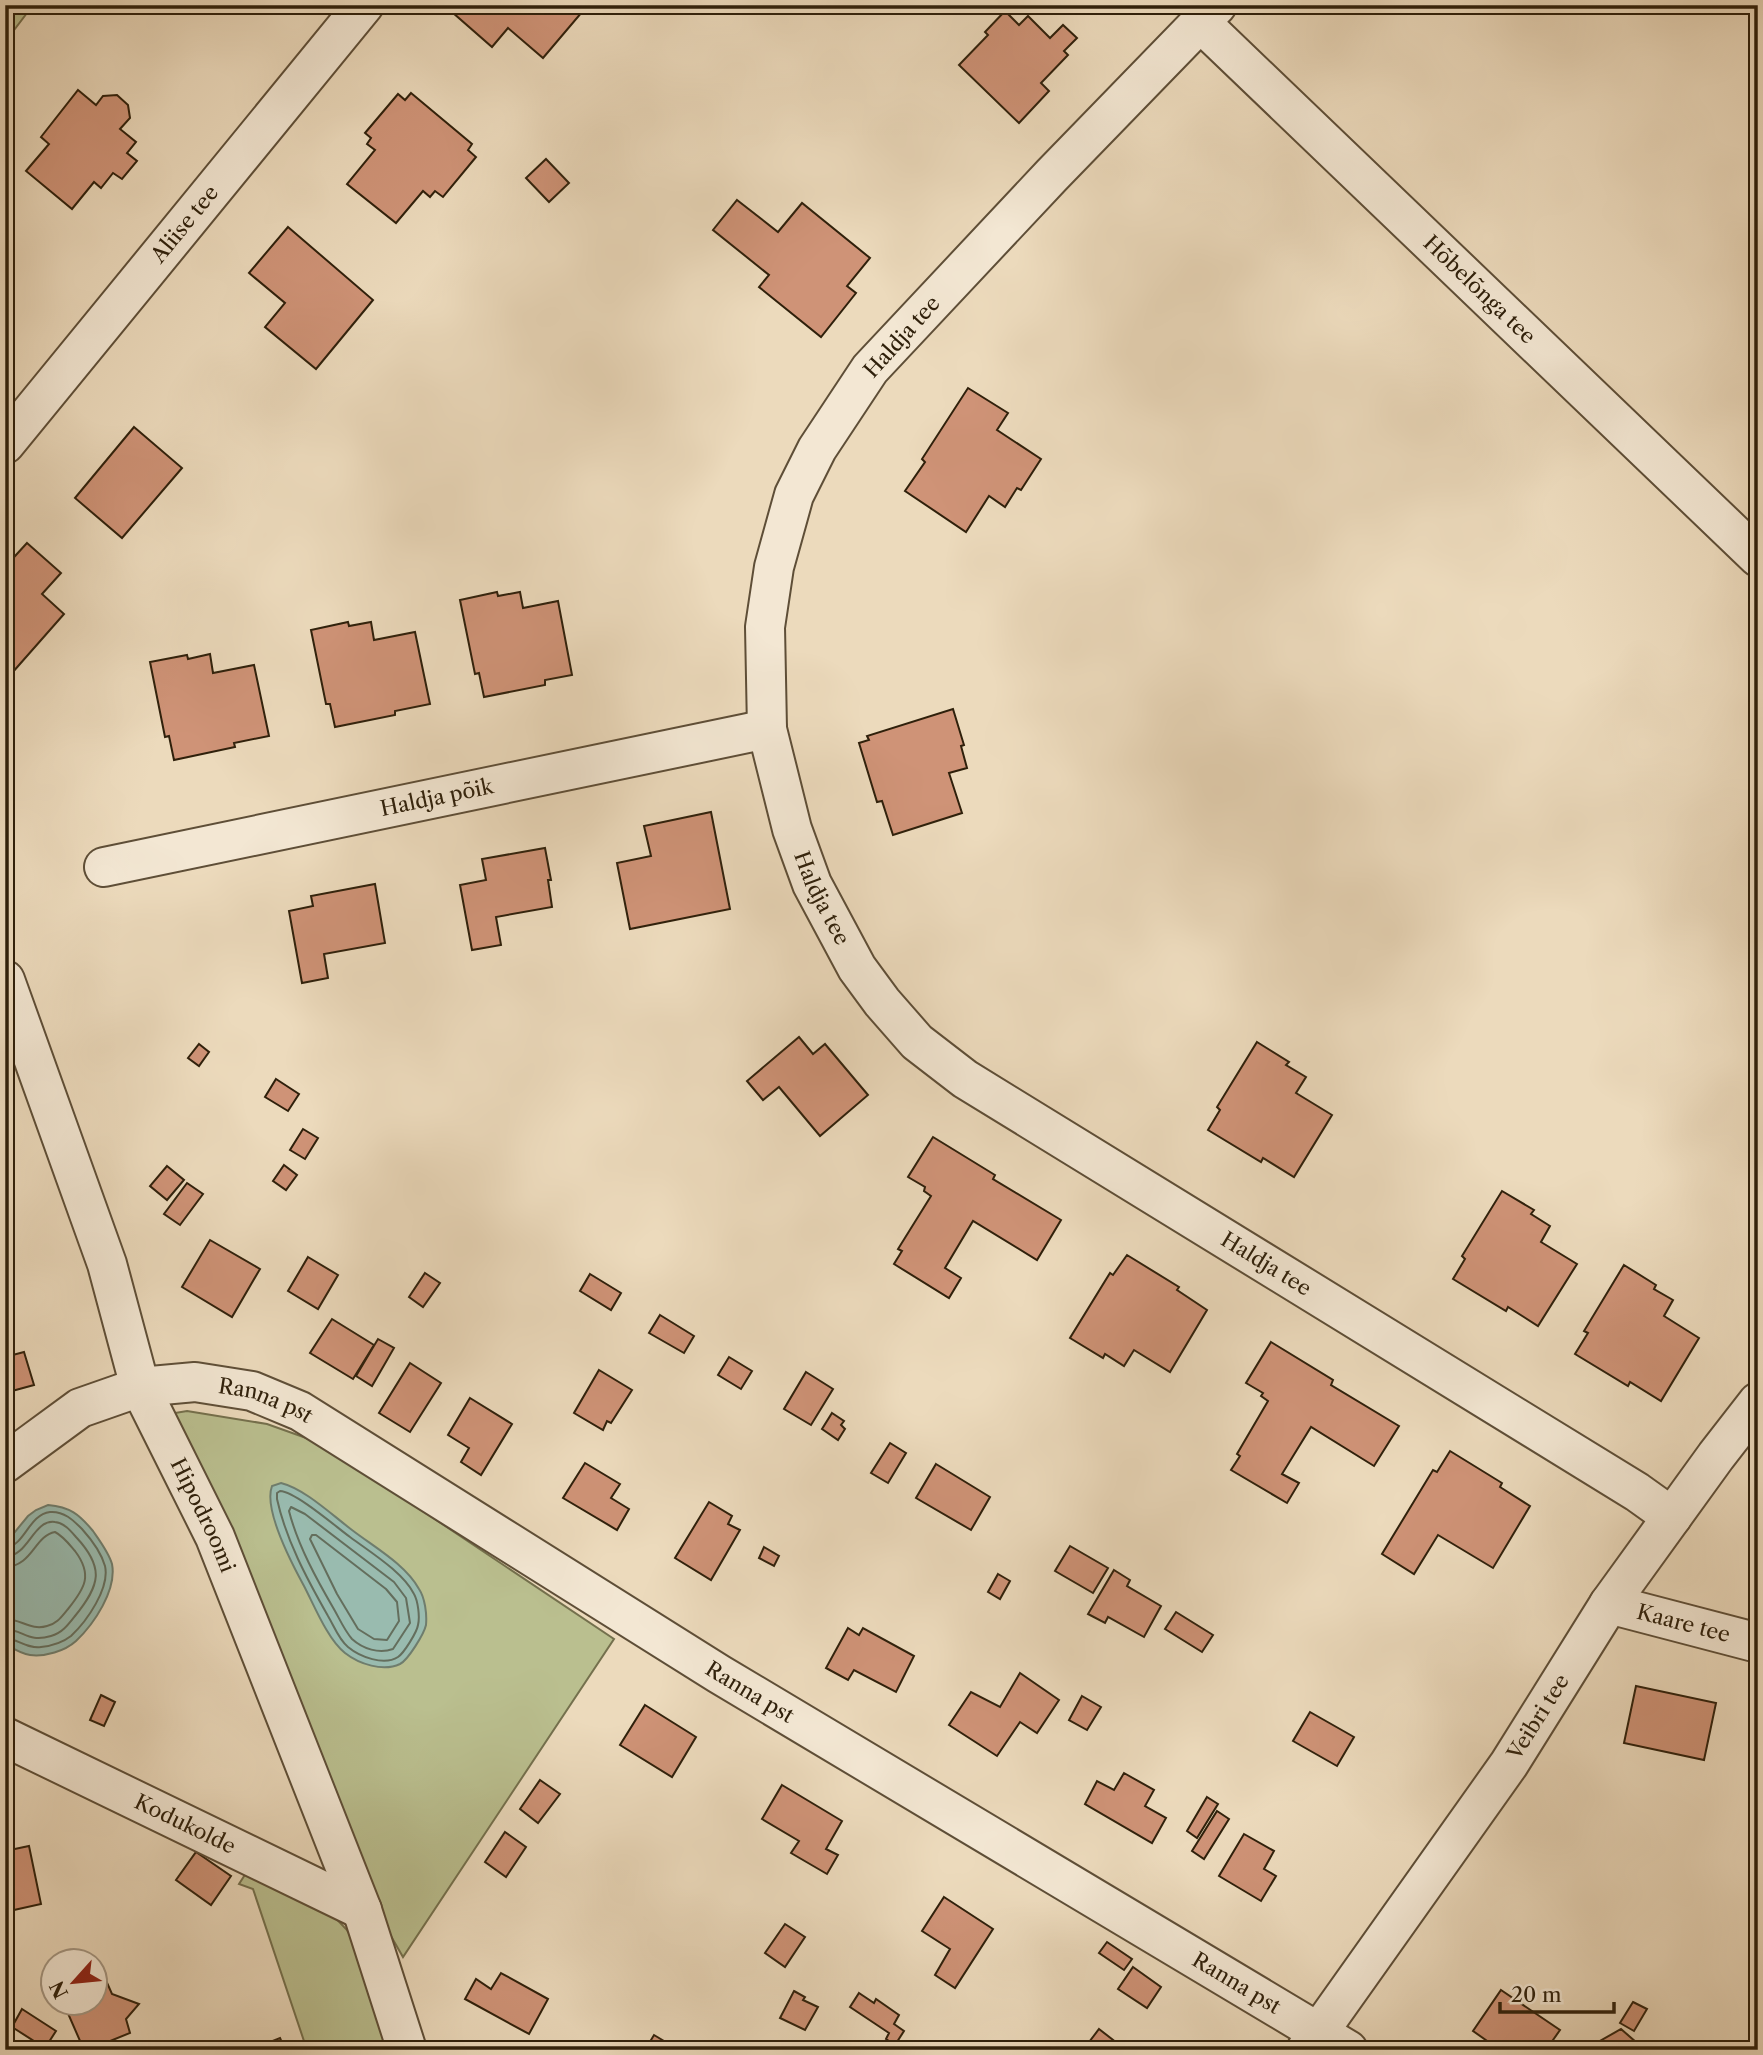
<svg xmlns="http://www.w3.org/2000/svg" width="1763" height="2055" font-family="'Libre Caslon Text',serif">
<rect width="100%" height="100%" fill="#ecdabc"/>
<filter id="stains"><feTurbulence type="fractalNoise" baseFrequency=".00286" numOctaves="4"/><feColorMatrix values="0 0 0 0 .2 0 0 0 0 .09 0 0 0 0 .02 0 0 0 .5 -.17"/></filter>
<radialGradient id="worn" r=".72"><stop offset=".6" stop-color="#630" stop-opacity="0"/><stop offset="1" stop-color="#630" stop-opacity=".3"/></radialGradient>
<g fill="#babf8f" stroke="#74704d" stroke-width="2">
<path d="M5,5H33L5,42Z"/>
<path d="M187,1411L267,1424L309,1439L387,1487L614,1639L403,1957L365,1891L169,1414Z"/>
<path d="M250,1867L327,1909L347,1930L360,1953L392,2050H307L253,1889L239,1884Z"/>
</g>
<g fill="#99bbaf" stroke="#6f7d6d" stroke-width="2">
<path d="M281,1483C305,1489 332,1515 352,1530C374,1547 405,1564 419,1589C425,1598 427,1614 426,1625C424,1634 408,1660 400,1664C383,1672 359,1664 345,1653C328,1640 314,1605 304,1586C292,1564 263,1510 272,1486Z"/>
<path d="M48,1505C70,1507 79,1514 93,1531C100,1541 109,1553 112,1564C117,1590 94,1624 76,1641C65,1651 45,1657 30,1655C22,1654 12,1648 5,1644V1544L28,1516L36,1510Z"/>
</g>
<g fill="none" stroke-linecap="round" stroke-linejoin="round">
<g stroke="#646e5d" stroke-width="2">
<path d="M280,1491C296,1492 335,1526 350,1537C370,1552 403,1572 414,1594C418,1601 420,1617 418,1625C417,1632 404,1653 398,1657C384,1666 360,1657 348,1647C339,1640 334,1626 328,1616C307,1579 286,1540 277,1499V1493Z"/>
<path d="M291,1507L305,1514L394,1582L406,1598L410,1623L393,1649C379,1654 363,1649 352,1639C345,1631 340,1620 335,1611C317,1580 298,1546 289,1511Z"/>
<path d="M312,1535H316L386,1589L397,1602L399,1621L387,1640L374,1639L358,1629L337,1594L310,1539Z"/>
<path d="M5,1548C25,1546 28,1515 50,1512C64,1511 73,1520 82,1529C91,1539 101,1552 105,1566C110,1588 87,1621 71,1636C62,1643 51,1646 41,1647C27,1649 18,1639 5,1638"/>
<path d="M5,1557C29,1556 33,1519 55,1522C64,1523 70,1530 76,1537C105,1568 100,1585 75,1616C68,1625 62,1633 51,1636C28,1643 24,1630 5,1629"/>
<path d="M5,1567C33,1566 34,1536 55,1532C63,1536 69,1544 75,1551C93,1575 85,1588 68,1609C62,1616 57,1624 47,1626C31,1631 21,1619 5,1619"/>
</g>
</g>
<g fill="#cf9377" stroke="#2f200b" stroke-width="2">
<path d="M457,5H588L543,58L508,28L492,47L452,12Z"/>
<path d="M1005,11L1019,25L1028,16L1050,38L1063,25L1077,38L1064,51L1068,55L1041,83L1049,91L1019,123L959,65L988,35L985,32Z"/>
<path d="M78,90L96,105L103,96L117,95L128,105L130,118L120,129L136,142L127,153L137,161L122,179L113,173L101,188L94,182L72,209L26,171L49,144L41,137Z"/>
<path d="M411,93L472,144L468,150L476,157L443,197L435,191L430,197L423,191L396,223L347,184L375,150L367,144L371,138L365,133L398,94L405,100Z"/>
<path d="M546,159L569,183L549,202L526,178Z"/>
<path d="M737,200L778,232L802,203L870,258L847,286L856,293L821,337L759,287L769,275L713,230Z"/>
<path d="M288,227L373,300L316,369L265,327L285,303L249,273Z"/>
<path d="M968,388L1008,413L997,430L1041,459L1021,490L1017,488L1005,507L989,496L966,532L905,491L925,462L922,459Z"/>
<path d="M134,427L182,468L122,538L75,498Z"/>
<path d="M27,543L61,573L42,594L64,614L12,673L5,667V567Z"/>
<path d="M497,592L498,596L520,592L523,608L558,601L572,675L545,680V685L484,697L479,673L475,674L460,600Z"/>
<path d="M348,622L349,626L371,622L374,640L415,632L430,704L395,711V715L335,727L330,704H326L311,630Z"/>
<path d="M210,654L213,673L254,665L269,736L234,743L235,747L174,760L169,736L165,737L150,662L187,655L188,659Z"/>
<path d="M953,709L964,745L961,746L967,768L949,773L962,813L893,835L882,801L877,802L859,743L869,740L867,736Z"/>
<path d="M711,812L730,909L630,929L617,863L651,856L644,826Z"/>
<path d="M545,848L551,880H548L552,907L496,917L501,945L472,950L460,885L486,880L482,859Z"/>
<path d="M375,884L385,943L324,954L328,978L302,983L289,911L313,906L311,896Z"/>
<path d="M799,1037L813,1054L825,1044L868,1095L820,1136L779,1087L763,1100L747,1081Z"/>
<path d="M1257,1042L1289,1062L1286,1065L1306,1077L1296,1093L1332,1115L1294,1177L1263,1158L1261,1162L1208,1130L1220,1110L1217,1107Z"/>
<path d="M199,1044L209,1052L199,1066L188,1058Z"/>
<path d="M276,1079L299,1094L288,1111L265,1097Z"/>
<path d="M303,1129L318,1138L305,1159L290,1150Z"/>
<path d="M933,1137L995,1175L993,1179L1061,1220L1037,1260L973,1221L945,1268L961,1278L949,1298L894,1264L902,1251L898,1249L931,1196L924,1191L925,1187L908,1177Z"/>
<path d="M284,1165L297,1175L286,1190L273,1181Z"/>
<path d="M167,1166L184,1180L167,1200L150,1186Z"/>
<path d="M187,1183L203,1194L180,1225L164,1214Z"/>
<path d="M1502,1191L1534,1210L1531,1214L1550,1226L1541,1242L1577,1264L1538,1326L1508,1307L1506,1311L1453,1279L1465,1259L1462,1256Z"/>
<path d="M210,1240L260,1269L232,1317L182,1287Z"/>
<path d="M1127,1255L1179,1287L1177,1290L1207,1310L1170,1372L1134,1350L1124,1366L1105,1354L1103,1358L1070,1338L1110,1273L1113,1275Z"/>
<path d="M308,1257L338,1275L318,1309L288,1291Z"/>
<path d="M1624,1265L1656,1285L1654,1289L1673,1300L1664,1316L1699,1338L1661,1401L1630,1382L1628,1386L1575,1354L1588,1333L1584,1331Z"/>
<path d="M425,1273L440,1283L423,1307L409,1297Z"/>
<path d="M590,1274L621,1293L611,1310L580,1291Z"/>
<path d="M660,1315L694,1336L684,1353L649,1333Z"/>
<path d="M332,1319L374,1345L353,1379L310,1353Z"/>
<path d="M378,1339L394,1348L372,1386L356,1376Z"/>
<path d="M1271,1342L1333,1380L1331,1385L1399,1426L1374,1466L1311,1427L1282,1474L1299,1483L1287,1503L1231,1470L1240,1456L1237,1454L1268,1401L1261,1396L1263,1393L1246,1383Z"/>
<path d="M24,1352L34,1385L12,1391L5,1366V1357Z"/>
<path d="M729,1357L752,1371L741,1389L718,1375Z"/>
<path d="M410,1363L441,1383L410,1432L379,1413Z"/>
<path d="M599,1370L632,1390L611,1423L607,1421L603,1430L574,1413Z"/>
<path d="M806,1372L833,1389L811,1425L784,1409Z"/>
<path d="M470,1398L512,1424L481,1475L461,1462L469,1448L448,1435Z"/>
<path d="M832,1413L844,1421L841,1425L845,1429L838,1440L822,1429Z"/>
<path d="M890,1443L906,1453L888,1483L871,1473Z"/>
<path d="M1450,1451L1502,1483L1500,1487L1530,1506L1493,1568L1438,1535L1414,1574L1382,1554L1433,1470L1437,1472Z"/>
<path d="M585,1463L620,1484L611,1498L629,1509L617,1530L563,1498Z"/>
<path d="M936,1464L990,1497L971,1530L916,1498Z"/>
<path d="M709,1502L732,1516L728,1524L740,1530L711,1580L675,1558Z"/>
<path d="M1070,1546L1108,1568L1093,1593L1055,1571Z"/>
<path d="M764,1547L779,1556L774,1566L759,1558Z"/>
<path d="M1114,1570L1130,1580L1127,1586L1161,1606L1144,1637L1108,1617L1105,1623L1088,1614Z"/>
<path d="M998,1574L1010,1581L1000,1599L988,1592Z"/>
<path d="M1176,1612L1213,1635L1202,1652L1165,1629Z"/>
<path d="M848,1628L859,1635L863,1628L914,1656L896,1692L854,1670L848,1680L826,1668Z"/>
<path d="M1020,1673L1059,1700L1037,1733L1020,1722L997,1756L949,1725L971,1692L1000,1707Z"/>
<path d="M1636,1686L1716,1703L1704,1760L1624,1743Z"/>
<path d="M101,1695L115,1702L104,1726L90,1720Z"/>
<path d="M1082,1696L1101,1707L1087,1730L1069,1720Z"/>
<path d="M645,1705L696,1737L672,1777L620,1745Z"/>
<path d="M1310,1712L1354,1737L1337,1766L1293,1741Z"/>
<path d="M1124,1773L1154,1790L1145,1806L1166,1818L1152,1843L1085,1804L1097,1781L1114,1790Z"/>
<path d="M540,1780L560,1794L538,1823L520,1809Z"/>
<path d="M782,1785L842,1821L826,1849L838,1855L827,1874L791,1853L799,1841L762,1819Z"/>
<path d="M1207,1797L1218,1804L1197,1838L1187,1831Z"/>
<path d="M1217,1811L1229,1819L1204,1859L1192,1851Z"/>
<path d="M505,1832L526,1847L506,1877L485,1862Z"/>
<path d="M1244,1834L1274,1851L1264,1869L1276,1876L1261,1901L1219,1876Z"/>
<path d="M29,1846L41,1904L5,1912V1851Z"/>
<path d="M196,1852L231,1876L211,1905L176,1880Z"/>
<path d="M944,1897L993,1929L955,1988L935,1975L950,1949L922,1931Z"/>
<path d="M785,1924L805,1937L785,1967L765,1953Z"/>
<path d="M1107,1942L1132,1959L1124,1970L1099,1953Z"/>
<path d="M100,1967L112,1994L139,2004L126,2019L130,2033L88,2050H84L63,2002H94V1969Z"/>
<path d="M1133,1967L1161,1987L1147,2008L1118,1989Z"/>
<path d="M501,1973L548,1999L529,2034L465,1999L476,1979L491,1989Z"/>
<path d="M1501,1990L1560,2030L1546,2050H1500L1473,2031Z"/>
<path d="M794,1991L805,1997L803,2000L818,2007L805,2030L780,2018Z"/>
<path d="M859,1993L874,2003L876,1999L899,2015L894,2024L904,2031L895,2045L886,2039L889,2033L850,2007Z"/>
<path d="M1633,2002L1647,2009L1634,2031L1620,2023Z"/>
<path d="M22,2009L56,2031L45,2048L12,2027Z"/>
<path d="M1099,2029L1126,2050H1083Z"/>
<path d="M1621,2029L1637,2043L1632,2050H1584Z"/>
<path d="M654,2035L679,2050H645Z"/>
<path d="M280,2038L285,2050H250Z"/>
</g>
<g fill="none" stroke-linecap="round" stroke-linejoin="round">
<g stroke="#5e4e37" stroke-width="42">
<g id="minor">
<path id="s1" d="M1217,5L1052,175L870,369L817,449L794,495L774,567L765,627L767,729L792,829L812,884L857,968L882,1002L917,1042L965,1079L1637,1492L1672,1517"/>
<path id="s2" d="M1200,22L1758,557"/>
<path id="s3" d="M5,444L364,5"/>
<path id="s4" d="M104,867L767,729"/>
<path id="s5" d="M5,980L107,1264L140,1387L215,1537L362,1910L407,2050"/>
<path id="s6" d="M5,1463L80,1408L140,1387L195,1382L252,1391L300,1411L719,1674L1348,2050"/>
<path id="s7" d="M1609,1604L1758,1643"/>
<path id="s8" d="M5,1737L362,1910"/>
<path id="s9" d="M1306,2050L1509,1764L1609,1604L1716,1456L1758,1402"/>
</g>
</g>
<use href="#minor" stroke="#f3e7d3" stroke-width="38"/>
</g>
<g text-anchor="middle" stroke-width="6" stroke-linejoin="round" paint-order="stroke">
<g font-size="21" fill="#2f200b" stroke="#f3e7d3">
<text dy="7" stroke="none"><textPath href="#s3" startOffset="284">Aliise tee</textPath></text>
<text dy="7" stroke="none"><textPath href="#s2" startOffset="387">Hõbelõnga tee</textPath></text>
<text transform="translate(902 337) rotate(-48)" y="7">Haldja tee</text>
<text dy="7" stroke="none"><textPath href="#s4" startOffset="340">Haldja põik</textPath></text>
<text dy="7" stroke="none"><textPath href="#s1" startOffset="1066">Haldja tee</textPath></text>
<text dy="7" stroke="none"><textPath href="#s1" startOffset="1654">Haldja tee</textPath></text>
<text dy="7" stroke="none"><textPath href="#s6" startOffset="285">Ranna pst</textPath></text>
<text dy="7" stroke="none"><textPath href="#s5" startOffset="572">Hipodroomi</textPath></text>
<text dy="7" stroke="none"><textPath href="#s7" startOffset="77">Kaare tee</textPath></text>
<text dy="7" stroke="none"><textPath href="#s6" startOffset="852">Ranna pst</textPath></text>
<text dy="7" stroke="none"><textPath href="#s9" startOffset="406">Veibri tee</textPath></text>
<text dy="7" stroke="none"><textPath href="#s8" startOffset="200">Kodukolde</textPath></text>
<text dy="7" stroke="none"><textPath href="#s6" startOffset="1419">Ranna pst</textPath></text>
</g>
</g>
<rect width="1763" height="2055" fill="none" stroke="#ecdabc" stroke-width="28"/>
<rect x="7" y="7" width="1749" height="2041" fill="none" stroke="#2f200b" stroke-width="3.5"/>
<rect x="14" y="14" width="1735" height="2027" fill="none" stroke="#2f200b" stroke-width="2"/>
<g transform="translate(74 1982) rotate(243)"><circle r="33" fill="#f3e7d3" stroke="#a59783" stroke-width="2"/>
<path d="M0-5L12 26L0 18L-12 26Z" fill="#8f2418"/>
<text y="-10" font-size="19" font-weight="bold" text-anchor="middle" fill="#2f200b">N</text>
</g>
<path d="M1500 2002v10h114v-10" fill="none" stroke="#2f200b" stroke-width="3.5"/>
<text x="1511" y="2002" font-size="21" fill="#2f200b" stroke="#f3e7d3" stroke-width="5" paint-order="stroke">20 m</text>
<rect width="100%" height="100%" filter="url(#stains)"/>
<rect width="100%" height="100%" fill="url(#worn)"/>
</svg>
